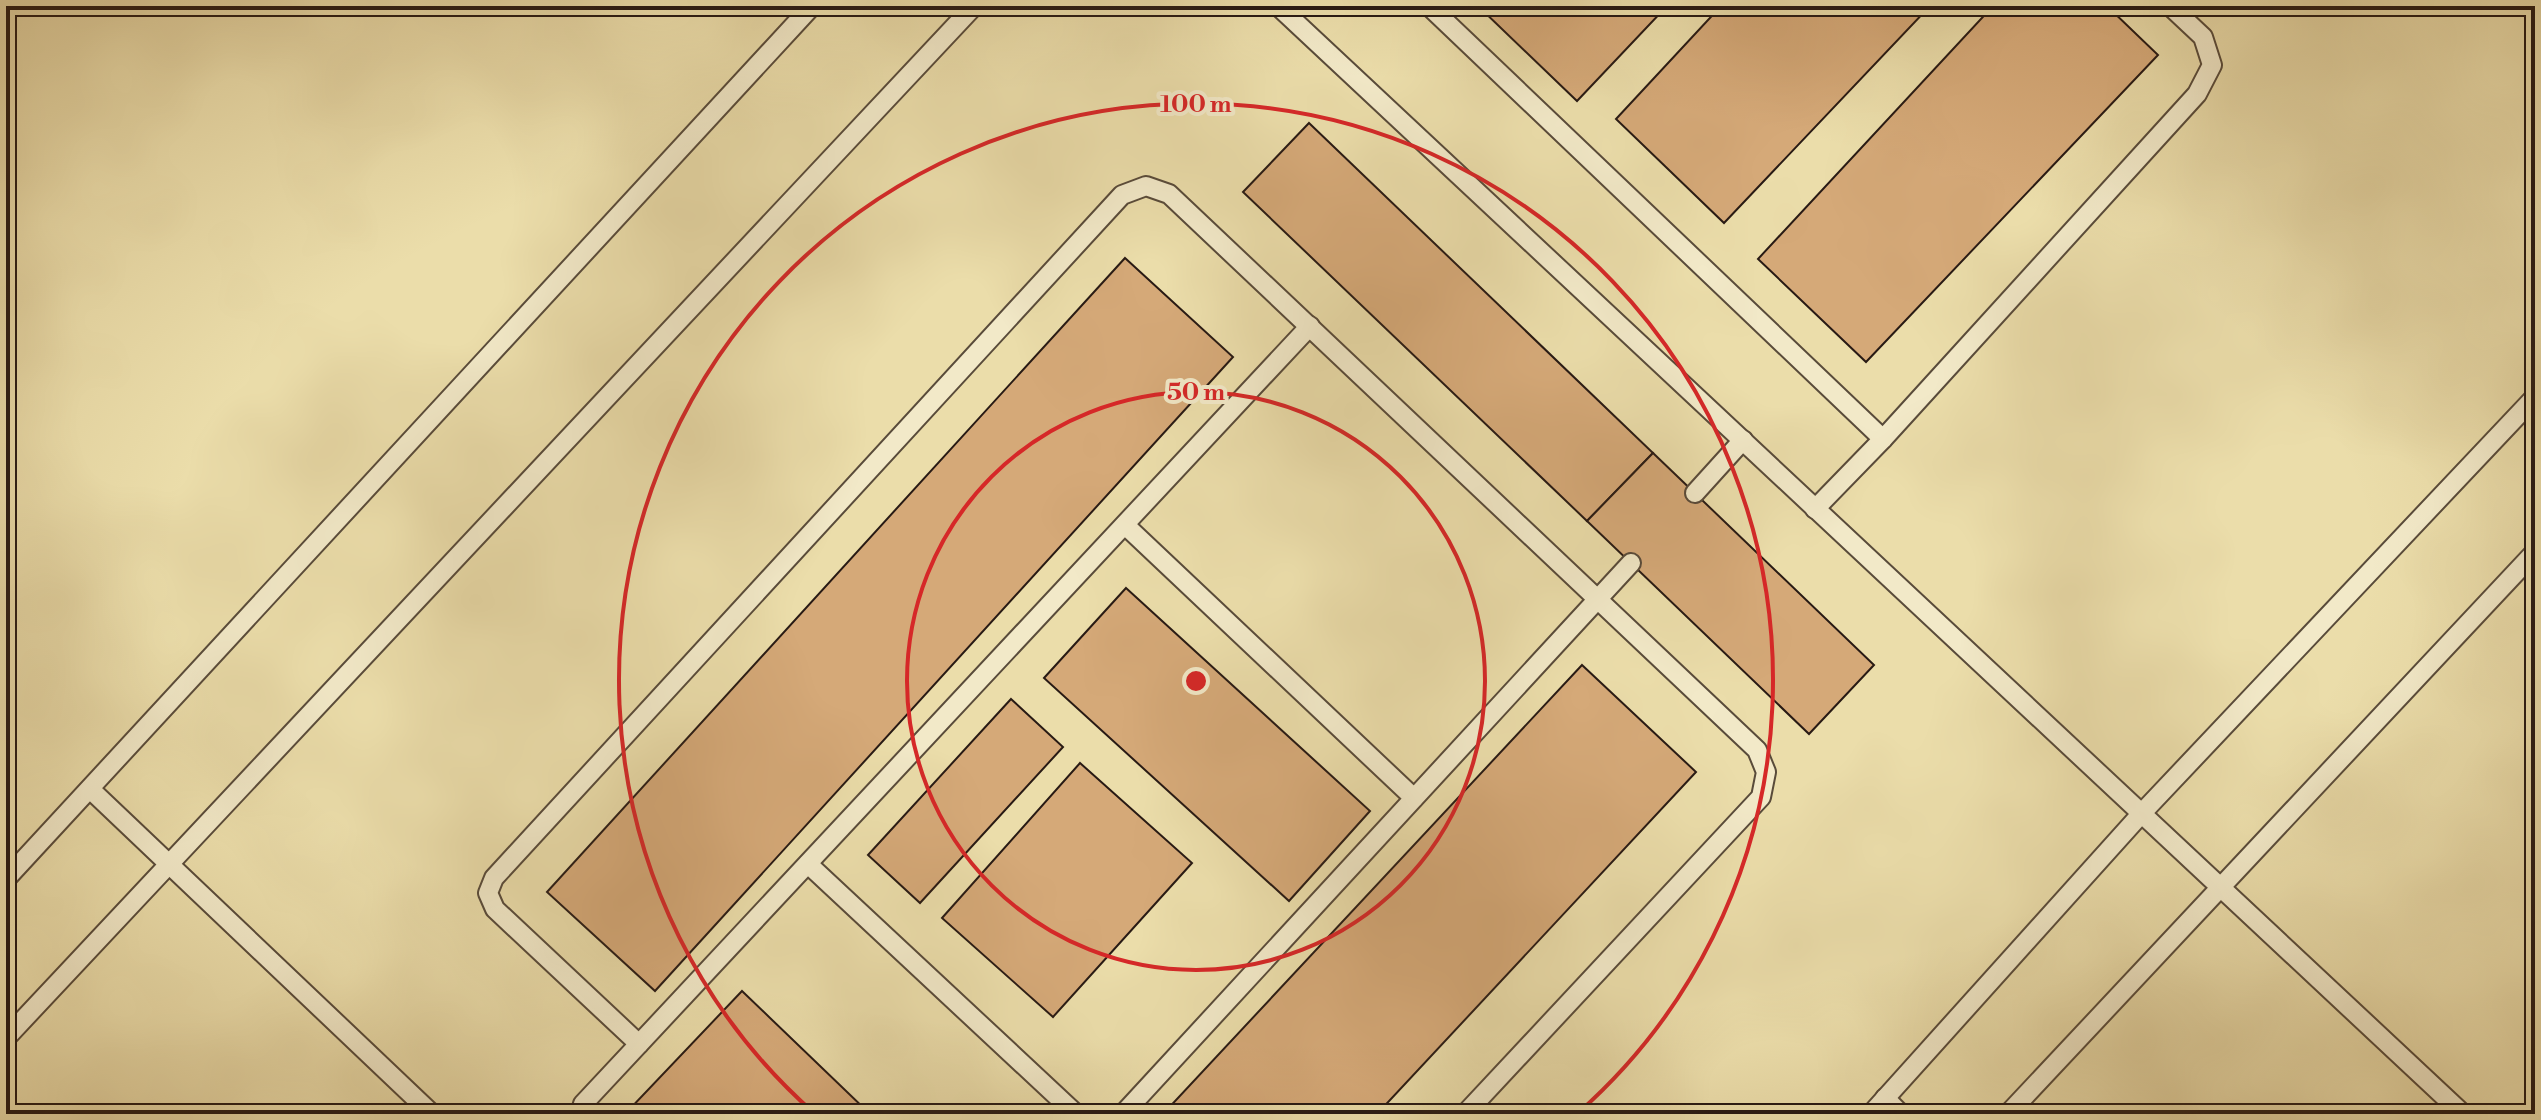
<svg xmlns="http://www.w3.org/2000/svg" width="2541" height="1120" font-family="'Libre Bodoni',serif">
<rect width="100%" height="100%" fill="#ebddaa"/>
<filter id="stains"><feTurbulence type="fractalNoise" baseFrequency=".0025" numOctaves="4"/><feColorMatrix values="0 0 0 0 .2 0 0 0 0 .09 0 0 0 0 .02 0 0 0 .5 -.17"/></filter>
<radialGradient id="worn" r=".72"><stop offset=".6" stop-color="#630" stop-opacity="0"/><stop offset="1" stop-color="#630" stop-opacity=".3"/></radialGradient>
<g fill="#d5a978" stroke="#281a14" stroke-width="2">
<path d="M1478,6H1667L1577,101Z"/>
<path d="M1721,6H1930L1724,223L1616,119Z"/>
<path d="M1993,6H2107L2158,55L1866,362L1758,259Z"/>
<path d="M1309,123L1653,453L1587,521L1243,192Z"/>
<path d="M1125,258L1233,357L655,991L547,892Z"/>
<path d="M1653,453L1874,665L1809,734L1587,521Z"/>
<path d="M1126,588L1370,811L1289,901L1044,678Z"/>
<path d="M1582,665L1696,772L1377,1114H1163Z"/>
<path d="M1011,699L1063,747L920,903L868,855Z"/>
<path d="M1080,763L1192,863L1053,1017L942,918Z"/>
<path d="M742,991L870,1114H625Z"/>
</g>
<g fill="none" stroke-linecap="round" stroke-linejoin="round">
<g stroke="#594b3a" stroke-width="22">
<g id="service">
<path d="M1278,6L2463,1114"/>
<path d="M1429,6L1883,439"/>
<path d="M1695,493L1743,440"/>
<path d="M1815,509L1883,439L2197,94L2212,65L2203,37L2170,6"/>
<path d="M1125,525L1414,798"/>
<path d="M90,789L432,1114"/>
<path d="M808,864L1076,1114"/>
<path d="M6,879L812,6"/>
<path d="M6,1038L974,6"/>
<path d="M639,1044L495,909L488,893L494,878L1122,195L1146,186L1169,194L1757,750L1766,772L1761,797L1465,1114"/>
<path d="M1885,1098L1901,1114"/>
<path d="M580,1114L583,1104L1310,326"/>
<path d="M1123,1114L1631,563"/>
<path d="M1871,1114L2141,814L2535,397"/>
<path d="M2008,1114L2535,552"/>
</g>
</g>
<use href="#service" stroke="#f2e9c8" stroke-width="18"/>
</g>
<g fill="none" stroke="#d62828" stroke-width="4">
<circle cx="1196" cy="681" r="289"/>
<path d="M814 1113A577 577 0 1 1 1578 1113"/>
</g>
<circle cx="1196" cy="681" r="12" fill="#d62828" stroke="#f2e9c8" stroke-width="4"/>
<g font-size="24" text-anchor="middle" font-weight="bold" fill="#d62828" stroke="#f2e9c8" stroke-width="8" stroke-linejoin="round" paint-order="stroke">
<text x="1196" y="112">100 m</text>
<text x="1196" y="400">50 m</text>
</g>
<rect width="2541" height="1120" fill="none" stroke="#ebddaa" stroke-width="32"/>
<rect x="8" y="8" width="2525" height="1104" fill="none" stroke="#281a14" stroke-width="4"/>
<rect x="16" y="16" width="2509" height="1088" fill="none" stroke="#281a14" stroke-width="2"/>
<rect width="100%" height="100%" filter="url(#stains)"/>
<rect width="100%" height="100%" fill="url(#worn)"/>
</svg>
